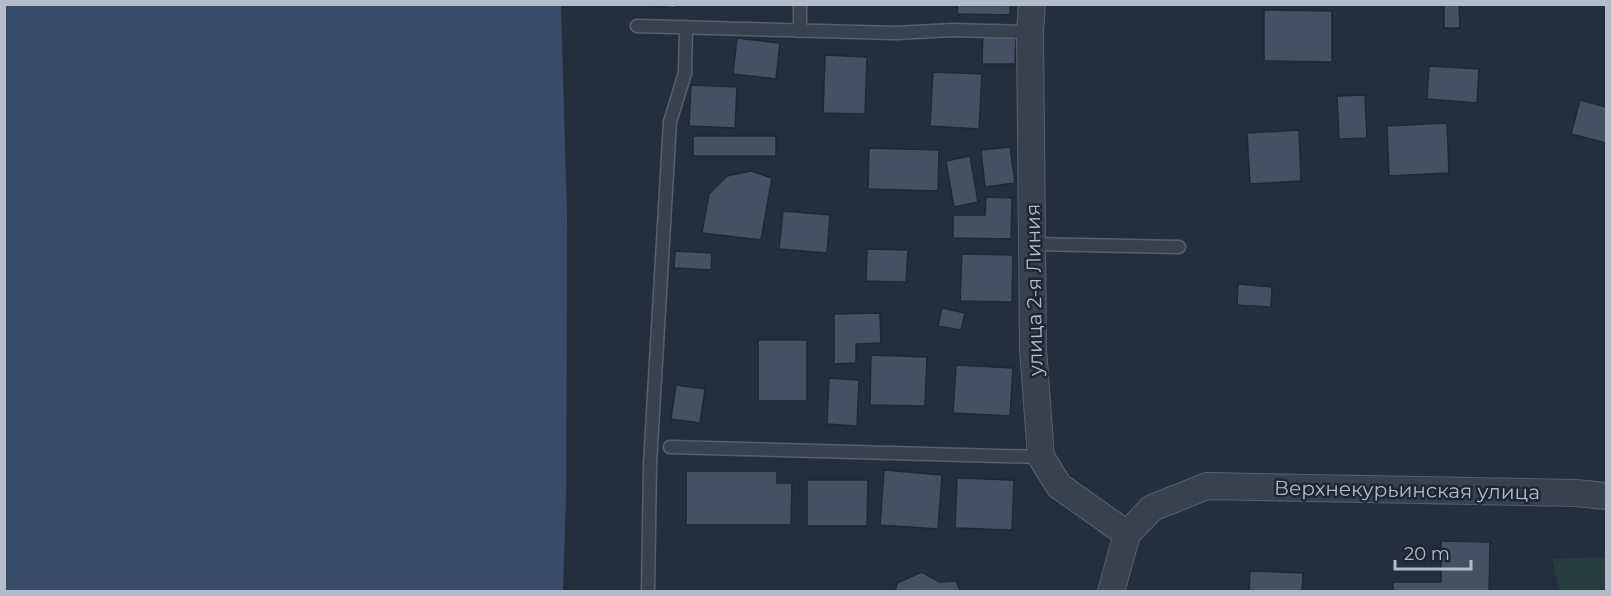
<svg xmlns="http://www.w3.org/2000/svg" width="1611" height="596" font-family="Montserrat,sans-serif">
<rect width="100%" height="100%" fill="#242f3e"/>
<path fill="#263c3f" d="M1606,557V591H1560L1552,559Z"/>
<path fill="#394c67" d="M4,5H561L567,218L566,497L563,591H5Z"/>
<g fill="#455162" stroke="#1f2835" stroke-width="1.5">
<path d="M631,4H676V8Z"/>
<path d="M958,4H1010V15L957,14Z"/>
<path d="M1459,4L1460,28H1444V5Z"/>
<path d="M1264,10L1332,11V62L1264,61Z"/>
<path d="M983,32L1016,33L1015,64H982Z"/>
<path d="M737,38L780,43L776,79L733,74Z"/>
<path d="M825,55L867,57L865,114L823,113Z"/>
<path d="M1429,66L1479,69L1477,103L1427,99Z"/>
<path d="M933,72L982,74L979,129L930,126Z"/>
<path d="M691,85L737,87L735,128L689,126Z"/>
<path d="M1365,95L1367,138L1339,139L1337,96Z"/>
<path d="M1580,100L1606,107V143L1571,134Z"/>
<path d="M1447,123L1449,173L1389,176L1387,126Z"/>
<path d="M1299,130L1301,181L1250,184L1247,133Z"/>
<rect x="693" y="136" width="83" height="20"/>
<path d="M1010,147L1015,183L985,187L981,150Z"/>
<path d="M869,148L939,150L938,191L868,189Z"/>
<path d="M970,156L978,202L954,207L946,161Z"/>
<path d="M751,171L772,178L761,240L702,233L709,194L727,176Z"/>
<path d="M986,197L1012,198L1011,239L953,238V215H985Z"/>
<path d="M783,211L830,215L827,253L779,249Z"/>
<path d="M867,249L908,250L906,282L866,281Z"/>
<path d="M675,251L712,253L711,270L674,268Z"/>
<path d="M962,254L1013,255L1012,302L960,301Z"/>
<path d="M1238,284L1272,287L1271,307L1237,305Z"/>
<path d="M942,308L965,313L961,330L938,326Z"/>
<path d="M880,313L881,343L856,344V363L834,364V314Z"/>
<rect x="758" y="340" width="49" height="61"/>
<path d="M871,355L927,357L925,406L870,405Z"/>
<path d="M956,365L1013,368L1010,416L953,413Z"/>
<path d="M829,378L859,380L857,426L827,424Z"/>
<path d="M676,385L705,389L700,423L671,419Z"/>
<path d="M884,470L942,475L938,529L880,525Z"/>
<path d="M686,471H777V483H792L791,525H686Z"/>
<path d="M957,478L1014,480L1012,530L955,528Z"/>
<path d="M807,480H868L867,526H807Z"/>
<path d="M1441,541L1490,542L1489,592H1393V582H1441Z"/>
<path d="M1250,571L1303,573L1302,592H1249Z"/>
<path d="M922,572L939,582L956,581L961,592H895L897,583Z"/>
</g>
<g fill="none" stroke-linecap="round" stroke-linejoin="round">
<g stroke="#565f6c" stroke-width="15">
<g id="lane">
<path d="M637,26L896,33L952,30L1030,32"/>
<path d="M800,31V4"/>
<path d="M1032,244L1179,247"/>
<path d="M670,447L1041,457"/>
<path d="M648,592L650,464L670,122L685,73L686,27"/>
</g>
</g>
<g stroke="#565f6c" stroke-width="28">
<g id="street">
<path d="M1032,4L1030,32L1033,348L1041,457L1059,486L1127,534"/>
<path d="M1111,592L1127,534L1152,508L1207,486L1576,493L1606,496"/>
</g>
</g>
<use href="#lane" stroke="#38414e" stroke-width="12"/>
<use href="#street" stroke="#38414e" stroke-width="26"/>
</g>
<g text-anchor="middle" stroke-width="5" stroke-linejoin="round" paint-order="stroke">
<g font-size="20" fill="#b4bcc9" stroke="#1d2633">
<text transform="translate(1034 290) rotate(-91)" y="7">улица 2-я Линия</text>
<text transform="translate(1407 490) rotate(1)" y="7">Верхнекурьинская улица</text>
</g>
</g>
<rect width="1611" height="596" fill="none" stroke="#b4bcc9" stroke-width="12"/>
<path d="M1395 560v9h76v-9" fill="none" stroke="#b4bcc9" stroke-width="3"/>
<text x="1404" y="560" font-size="18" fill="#b4bcc9" stroke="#1d2633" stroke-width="4.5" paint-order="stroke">20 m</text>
</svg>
